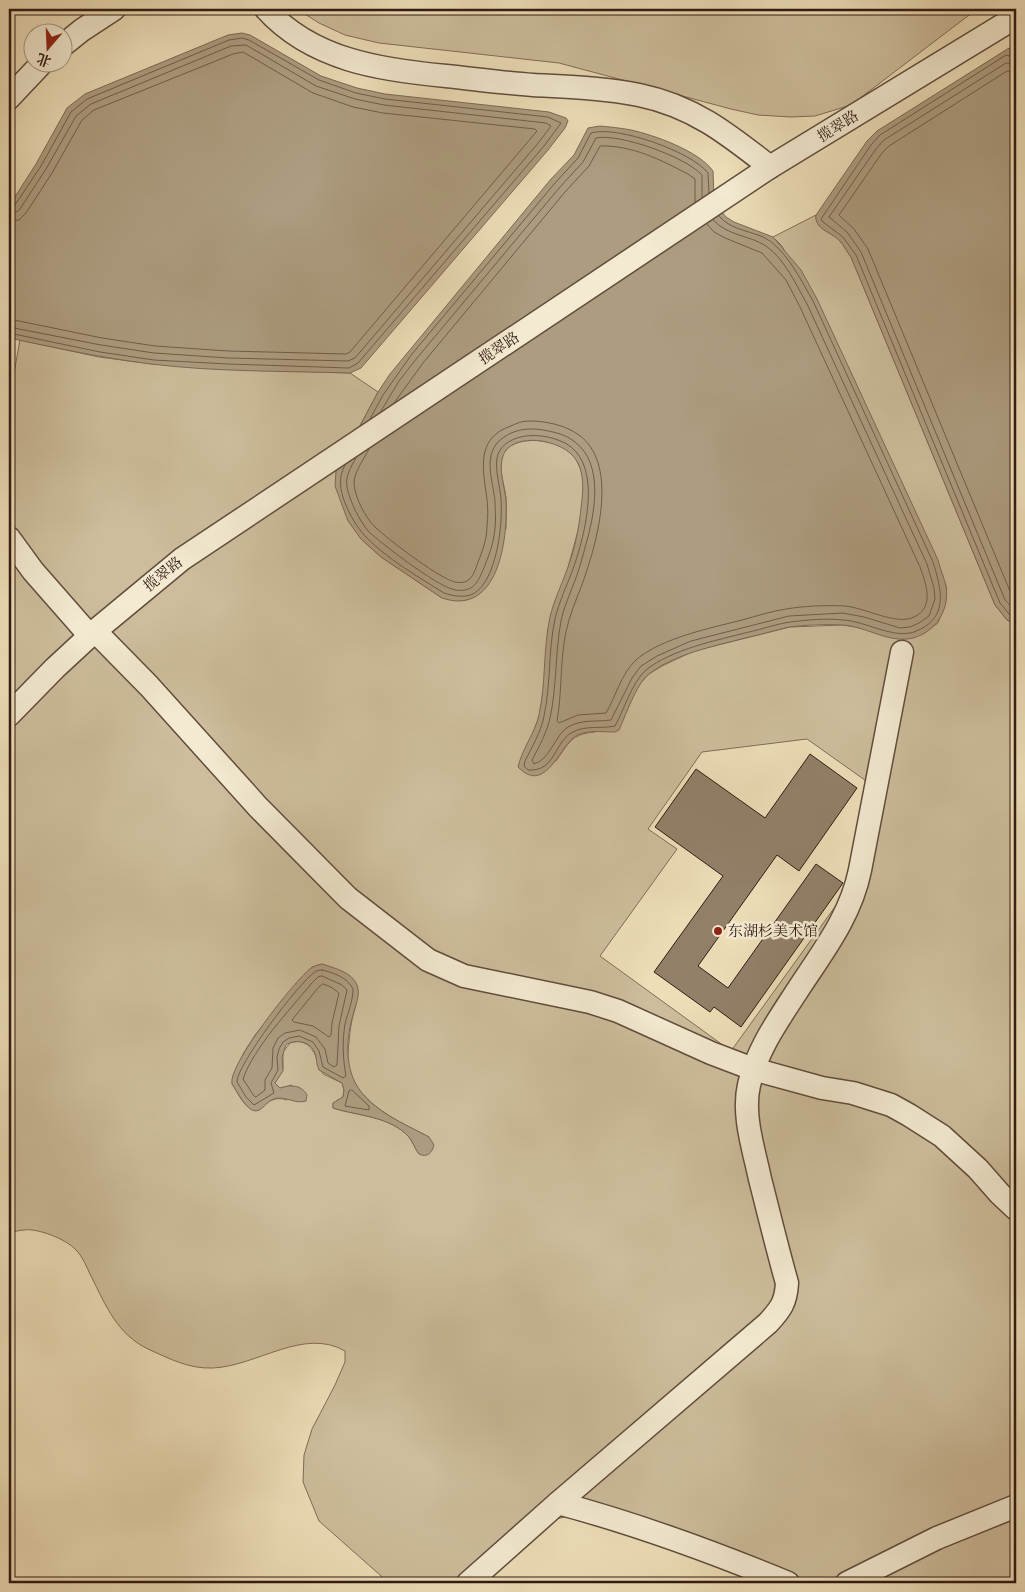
<svg xmlns="http://www.w3.org/2000/svg" width="1025" height="1592" font-family="'IM FELL English','Noto Serif SC',serif">
<rect width="100%" height="100%" fill="#eddeb8"/>
<filter id="stains"><feTurbulence type="fractalNoise" baseFrequency=".004" numOctaves="4"/><feColorMatrix values="0 0 0 0 .2 0 0 0 0 .09 0 0 0 0 .02 0 0 0 .5 -.17"/></filter>
<radialGradient id="worn" r=".72"><stop offset=".6" stop-color="#630" stop-opacity="0"/><stop offset="1" stop-color="#630" stop-opacity=".3"/></radialGradient>
<g fill="#cdbd9c" stroke="#806c58" fill-rule="evenodd">
<path d="M297,9H977L851,105L815,116L791,117L758,115L731,109L559,63L379,43L345,35L319,23Z"/>
<path d="M816,215C815,229 831,232 839,240C844,245 847,252 851,257L995,605L1007,620L1016,624V1583H776L578,1518L565,1517L551,1520L479,1583H389L319,1521L303,1482L304,1455L312,1429L335,1385L345,1362V1351C304,1327 257,1366 213,1368C189,1369 170,1359 148,1349C117,1334 106,1306 91,1276C87,1268 83,1257 76,1250C66,1239 38,1228 24,1230C19,1230 14,1232 9,1233V401L20,340L99,357L153,364L228,369L350,373L378,392L336,471L361,539L381,557L442,598L506,529C506,519 507,508 506,498C505,486 498,470 502,457C510,433 554,439 569,451C576,457 580,466 582,474C589,505 575,538 568,568C558,617 547,667 539,717L531,738L556,761C569,743 571,734 595,732L649,674L662,666L694,651L790,627L843,625L861,628L924,633L938,623L946,600V586L782,246L773,237ZM807,739L869,783L850,886L731,1051L600,956L677,849L648,829L702,752ZM322,964L338,970L356,1005C352,1017 350,1029 349,1042C348,1051 347,1060 349,1069C358,1104 400,1122 429,1137L419,1154C415,1149 413,1142 409,1137C390,1116 358,1116 333,1108V1103L343,1097L344,1090L342,1083L323,1074C316,1058 312,1036 290,1043L283,1052V1069L275,1083L280,1088L292,1085L287,1100C275,1096 268,1101 259,1110C245,1112 239,1094 232,1084L243,1054L255,1035L303,977L312,967Z"/>
</g>
<g fill="#ad9c80" stroke="#7c6854">
<path d="M242,33L250,35L321,76L357,88L385,94L549,112L566,118L568,121L565,128L548,150L361,368L350,373C284,371 217,372 151,364C103,358 56,348 9,338V206L36,164L67,108L85,94L228,35Z"/>
<path d="M1009,48L1016,55V624L1007,620L995,605L851,257C847,252 844,245 839,240C831,232 814,229 816,215L867,141L877,131Z"/>
<path d="M600,126C610,127 621,128 631,130C654,135 699,151 713,171L714,199L721,211L726,217L734,222L773,237L801,270L817,299L938,560C940,569 944,577 946,586C950,609 936,632 913,638C889,644 866,626 842,625C827,624 805,625 789,627C775,630 760,635 745,638C715,646 674,654 649,674C636,684 626,715 619,730L615,732C602,732 583,729 573,738C558,751 544,794 518,767C522,749 535,733 539,715C546,683 543,649 550,617C554,600 562,584 568,567C575,548 579,528 581,508C586,472 582,449 542,441C528,439 508,441 503,456C498,470 505,487 506,501C508,540 498,617 442,598L381,557L361,539L348,521L335,486L336,471L378,392L390,374L551,179L574,155L588,128Z"/>
<path d="M322,964C334,968 352,972 357,985C361,995 355,1006 353,1015C346,1038 345,1066 357,1086C372,1111 405,1124 429,1137L434,1145C432,1153 427,1158 419,1154C415,1149 413,1142 409,1137C390,1116 358,1116 333,1108V1103L343,1097L344,1090L342,1083L319,1070C316,1064 317,1059 315,1053C311,1042 296,1038 286,1045L282,1057L283,1071L275,1083L280,1088C290,1085 301,1084 307,1095L306,1101C297,1104 288,1098 279,1098C267,1099 267,1106 259,1110C248,1116 237,1090 232,1084C227,1066 295,980 311,968C314,966 318,965 322,964Z"/>
</g>
<g fill="none" stroke-linecap="round" stroke-linejoin="round">
<g stroke="#705c4a" stroke-width="1">
<path d="M1016,58L1006,55L880,135L871,145L821,219L823,222L843,237L856,255L1000,603L1010,615L1016,618"/>
<path d="M1016,64L1006,63L884,140L876,149L829,217L847,232L861,252L1005,600L1016,611"/>
<path d="M1016,72L1007,71L889,146L882,153L839,215L854,229L868,249L1012,596L1016,602"/>
<path d="M9,208L15,205L41,166L71,112L87,99L229,40L242,38L249,40L319,80L356,93L385,99L548,117L561,123L544,146L358,363L349,368L228,364L154,360L100,352L9,333"/>
<path d="M9,214L15,213L20,209L46,169L76,116L91,104L231,46L246,45L316,86L355,99L384,105L546,123L551,126L539,142L355,358L348,361L228,358L154,353L101,345L9,327"/>
<path d="M9,221L19,220L26,213L52,173L82,120L94,110L233,54L243,52L313,93L353,107L383,113L535,129L537,131L350,352L346,354L228,351L155,346L102,338L9,319"/>
<path d="M394,403L423,363L565,192L589,166L600,146C632,145 661,160 688,174L695,179V202"/>
<path d="M381,411L399,381L417,358L560,187L583,162L596,138C619,133 686,157 702,175V197"/>
<path d="M370,419L383,395L412,354L555,183L578,158L591,133C617,125 692,152 708,173L709,193"/>
<path d="M369,449C364,459 354,472 354,483C355,498 365,517 375,527C389,540 435,575 452,581C456,583 463,583 467,581C473,578 476,568 478,562C483,550 487,538 487,526C488,517 488,508 487,499C483,470 475,438 511,426C517,423 522,421 529,421C546,421 565,425 579,435C617,463 599,533 587,570C582,587 574,603 569,620C559,652 563,688 557,721L559,723L578,715L606,713C616,696 621,674 636,660C661,638 711,628 742,620C757,616 772,611 786,609C804,606 826,605 844,606C864,607 896,626 914,617C935,607 926,584 920,567L800,307L786,280L762,253L725,238L714,232L707,224"/>
<path d="M356,458C351,467 345,476 347,487C350,502 359,520 369,532C382,544 436,585 452,589C457,591 465,591 471,588C478,583 482,573 485,565C490,553 494,541 495,528C496,519 495,509 495,501C493,481 483,457 499,441C511,430 527,427 543,430C554,432 565,434 575,442C604,464 595,513 586,544C582,559 578,574 572,588C568,599 563,610 561,621C555,653 557,686 550,718C547,732 539,747 532,760L534,764C551,759 554,736 568,727C582,719 596,722 611,720L632,678L641,666L657,656L691,641L789,616L843,613L864,617L900,628L910,627L919,623L929,616L935,599L934,588L927,564L807,304C797,286 784,258 766,246C749,235 728,236 713,220"/>
<path d="M345,465C338,478 340,490 345,503C350,515 356,526 365,536C387,559 417,576 444,593C453,596 464,598 473,594C497,581 503,523 501,499C500,486 495,471 497,458C499,447 508,441 517,438C532,433 551,436 565,443C604,464 585,535 573,569C567,585 559,602 555,619C548,651 551,684 544,716C541,732 532,747 525,761L524,766L528,770C556,772 554,741 573,732C586,725 601,729 615,726C624,710 632,682 646,670C672,649 718,640 749,632C763,629 776,624 790,622C807,620 826,618 843,620C865,621 893,639 914,632C949,619 942,591 933,562L813,301C802,282 789,255 770,241C754,230 732,232 719,216"/>
<path d="M322,970C334,973 347,977 353,989C353,1001 348,1012 345,1024C342,1042 343,1060 346,1076L343,1078L323,1067L319,1051L313,1042L299,1036L289,1038L283,1042L279,1049L277,1057L278,1070L271,1083L274,1093L254,1105L246,1097L237,1082C236,1066 300,981 315,972C316,971 320,970 322,970Z"/>
<path d="M322,976L342,985L347,990L339,1026L337,1065L334,1067L328,1063L325,1049L316,1037L300,1030L285,1033L278,1038L273,1048L272,1068L265,1080V1090L256,1097L254,1096L243,1079C254,1047 289,1011 311,984L318,977Z"/>
<path d="M323,984L331,987L339,993L332,1023L331,1035L329,1037L313,1026L294,1022L292,1020L317,989Z"/>
<path d="M352,1090L369,1106V1110L345,1106L349,1091Z"/>
</g>
</g>
<path fill="#938069" stroke="#321b13" d="M810,754L857,788L799,871L777,855L698,966L728,988L816,864L843,883L741,1027L714,1007L710,1012L654,972L723,876L655,827L696,769L765,818Z"/>
<g fill="none" stroke-linecap="round" stroke-linejoin="round">
<g stroke="#614c3c" stroke-width="25">
<g id="minor">
<path d="M266,9C312,60 381,70 446,76C475,79 504,83 533,85C568,87 604,88 639,95C693,106 728,134 770,167"/>
<path d="M62,46L82,30L114,9"/>
<path d="M9,98L43,62"/>
<path d="M9,538L33,571L90,636"/>
<path d="M95,631L149,686L258,807L348,898L428,960L464,976L590,1002L618,1011L711,1053L753,1069L822,1088L853,1093L891,1105L909,1115L942,1136L978,1169L1000,1194L1016,1209"/>
<path d="M9,715L55,668L95,631L182,559L770,167L1016,17"/>
<path d="M558,1503C637,1524 713,1552 788,1583"/>
<path d="M468,1583L558,1503L768,1323C781,1309 786,1302 787,1283C777,1248 769,1214 760,1179C754,1150 742,1115 749,1085C757,1049 779,1019 799,988C824,950 851,915 860,870L902,652"/>
<path d="M847,1583L937,1538L1016,1506"/>
</g>
</g>
<use href="#minor" stroke="#f3ead1" stroke-width="22"/>
</g>
<circle fill="#8f2418" stroke="#f3ead1" stroke-width="2" cx="718" cy="931" r="5"/>
<g text-anchor="middle" stroke-width="5" stroke-linejoin="round" paint-order="stroke">
<g font-size="15" fill="#321b13" stroke="#f3ead1">
<text transform="translate(838 126) rotate(-32)" y="5">揽翠路</text>
<text transform="translate(499 348) rotate(-34)" y="5">揽翠路</text>
<text transform="translate(163 574) rotate(-39)" y="5">揽翠路</text>
</g>
<g font-size="15" fill="#321b13" stroke="#f3ead1" text-anchor="start">
<text x="728" y="936">东湖杉美术馆</text>
</g>
</g>
<rect width="1025" height="1592" fill="none" stroke="#eddeb8" stroke-width="30"/>
<rect x="10" y="10" width="1005" height="1572" fill="none" stroke="#321b13" stroke-width="2.5"/>
<rect x="15" y="15" width="995" height="1562" fill="none" stroke="#321b13"/>
<g transform="translate(48 48) rotate(199)"><circle r="24" fill="#f3ead1" stroke="#a69785"/>
<path d="M0-4L9 19L0 12L-9 19Z" fill="#8f2418"/>
<text y="-8" font-size="14" font-weight="bold" text-anchor="middle" fill="#321b13">北</text>
</g>
<rect width="100%" height="100%" filter="url(#stains)"/>
<rect width="100%" height="100%" fill="url(#worn)"/>
</svg>
